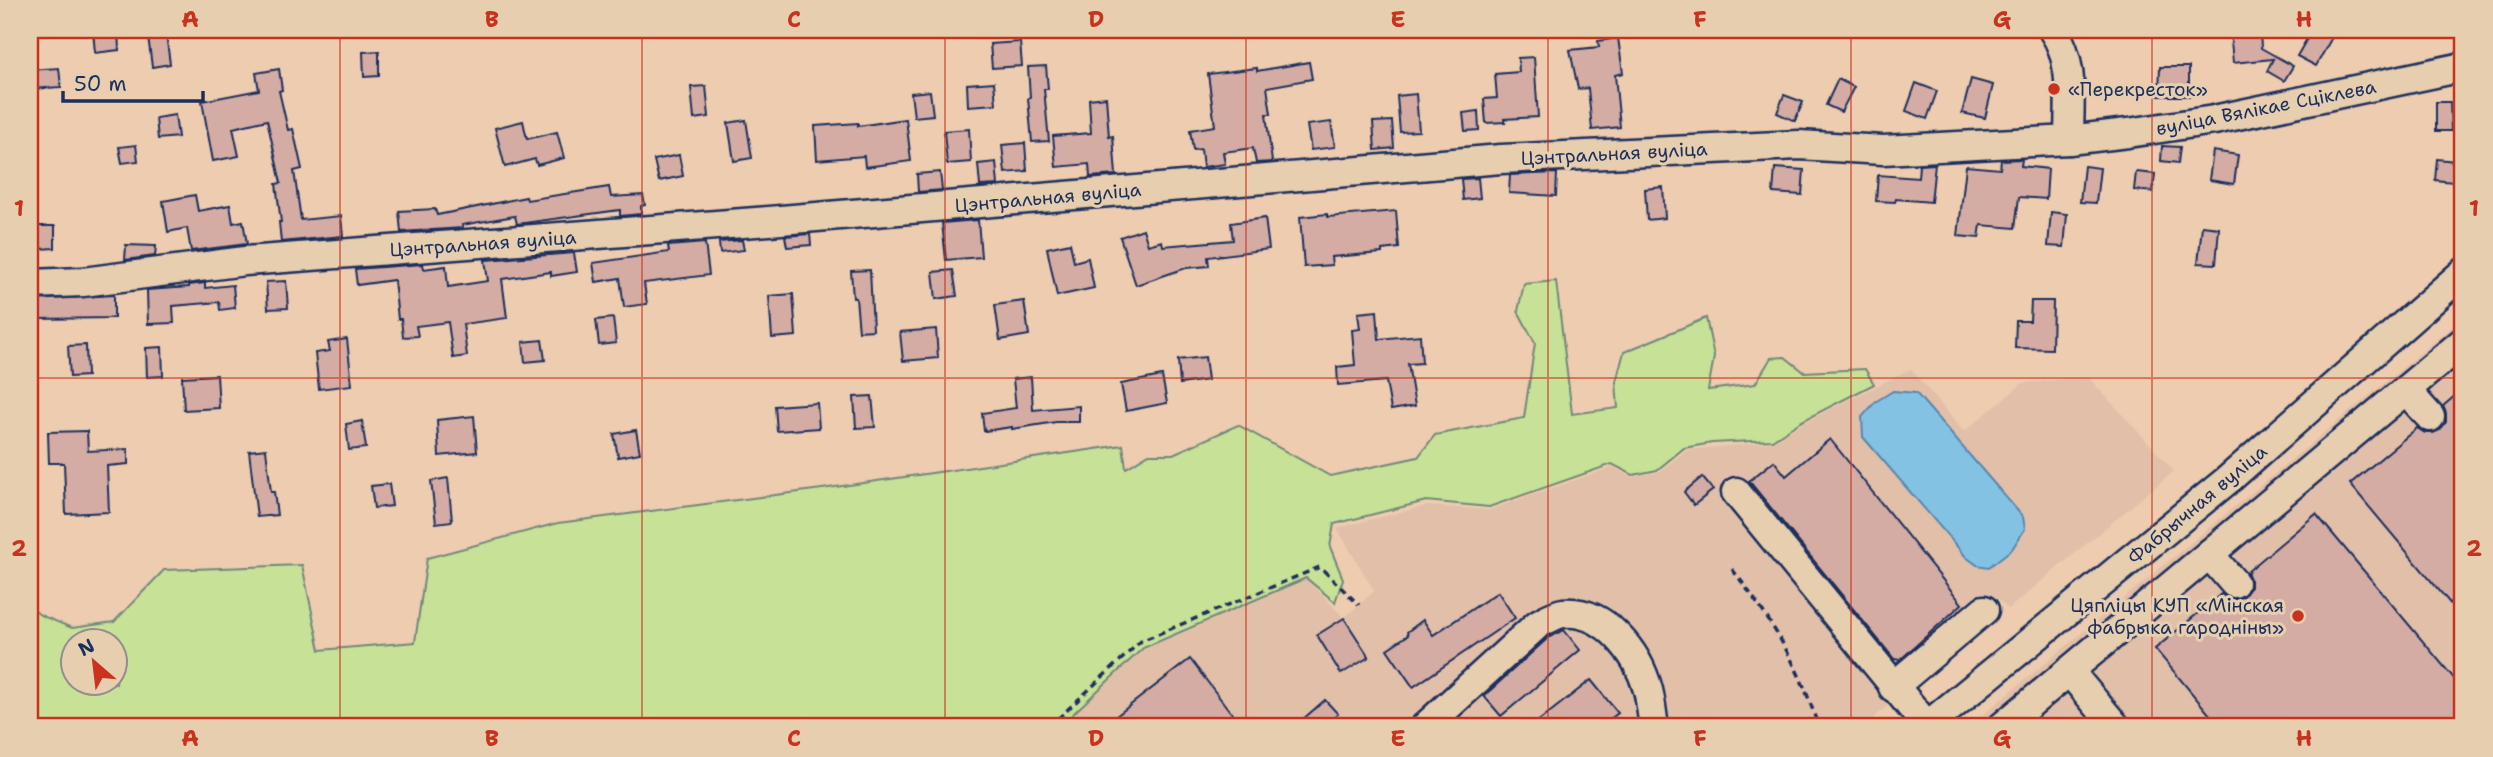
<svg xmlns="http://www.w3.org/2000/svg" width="2493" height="757" font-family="'Shantell Sans',sans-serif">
<rect width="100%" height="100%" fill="#edccaf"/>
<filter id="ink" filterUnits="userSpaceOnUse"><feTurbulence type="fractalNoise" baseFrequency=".0143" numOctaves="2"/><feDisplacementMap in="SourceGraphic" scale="14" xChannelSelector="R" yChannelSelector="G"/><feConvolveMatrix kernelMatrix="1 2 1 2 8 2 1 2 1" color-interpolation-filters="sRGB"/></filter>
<g filter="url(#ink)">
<g fill="#e2bfa9">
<path d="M2463,318V727H1968Z"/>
<path d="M1911,369L1964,432L2023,383L2088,377L2174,471L2008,609L1996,597L1990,601L1999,612L1872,719L1875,727H1059L1143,648L1306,578L1344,618L1374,591L1337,528L1426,506L1489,510L1613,467L1632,477L1659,472L1687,450L1772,442L1803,423Z"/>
</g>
<path fill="#c7e197" stroke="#71887a" stroke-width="2" fill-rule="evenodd" d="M1556,281L1572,414L1618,408L1616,382L1624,352L1706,318L1714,357L1708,390L1755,384L1771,358L1785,357L1804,372L1865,369L1874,384L1800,422L1772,440L1712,443L1684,448L1657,470L1633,475L1612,464L1489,507L1426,501L1334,524L1330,547L1343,579L1335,602L1306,578L1143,648L1059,727H30V607L40,615L72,628L114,622L164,570L302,565L320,650L415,642L427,558L558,523L822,489L1123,445L1126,468L1149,454H1173L1238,425L1330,476L1418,457L1435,435L1524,418L1535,343L1518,311L1524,284ZM74,642H116V684H74Z"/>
<path fill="#83c2e3" stroke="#5987ae" stroke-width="2" d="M1893,391L1916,393L2023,517L2025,529L2012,549L1989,567L1977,565L1966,557L1863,437L1862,417L1875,402Z"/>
<g fill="#d5aca3" stroke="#1b2f5e" stroke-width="2">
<path d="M93,30H118L119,50L95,53Z"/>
<path d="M2230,30H2260L2261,48L2293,66L2284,81L2267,71L2273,59L2233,63Z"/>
<path d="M2312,30H2336L2316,66L2297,56Z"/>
<path d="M166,34L170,64L152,67L148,36Z"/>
<path d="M1618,38L1623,73L1615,75L1620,127L1592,130L1588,88L1578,89L1570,50L1599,47L1598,41Z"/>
<path d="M1020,42L1022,66L992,68L990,44Z"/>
<path d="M379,51V76L364,77L363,52Z"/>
<path d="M1534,57L1538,117L1504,119L1505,122L1486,123L1484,99L1497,98L1495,74L1519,72L1518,58Z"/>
<path d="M1309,62L1312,79L1267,87L1271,114H1266L1272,162L1256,163L1253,148L1223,152L1225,164L1203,167L1201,149L1193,150L1190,130L1215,126L1208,74L1257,68V71Z"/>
<path d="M1046,66L1048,89H1044L1049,141L1032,142L1028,98L1030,97L1028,67Z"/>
<path d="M2160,67H2189V96H2159Z"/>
<path d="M59,68L61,87L31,89L30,70Z"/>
<path d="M279,69L282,90L279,91L288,130L293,129L302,169L294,171L301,220L341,216L343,236L281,242L279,222H281L276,184L281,183L267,120L233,128L239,156L213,161L202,101L259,90L256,73Z"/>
<path d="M1838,79L1854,87L1841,112L1826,105Z"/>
<path d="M1971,79L1993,85L1985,118L1962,113Z"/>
<path d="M994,82L996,104L968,106L967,84Z"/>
<path d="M1916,83L1937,91L1927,119L1906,111Z"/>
<path d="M706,86L709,117L694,119L691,87Z"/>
<path d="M930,91L933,115L914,117L911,93Z"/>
<path d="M1416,94L1419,131L1400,132L1397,96Z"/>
<path d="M1784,95L1803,102L1795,121L1777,113Z"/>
<path d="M1106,97L1109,137L1113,136L1116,175L1090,177L1089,164L1056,167L1053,136L1091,133L1089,99Z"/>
<path d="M2436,102H2450L2451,131H2436Z"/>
<path d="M1478,111L1479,130L1465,131L1463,113Z"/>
<path d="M175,115L178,137L158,139L156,118Z"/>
<path d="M906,119L911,161L865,167L864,156L817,160L815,126L858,123V126Z"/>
<path d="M746,120L752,158L734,161L728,123Z"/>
<path d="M523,121L527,139L557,132L564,158L537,165L535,159L505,167L495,128Z"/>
<path d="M1392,121L1394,148L1375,150L1373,122Z"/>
<path d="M1331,122L1335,147L1311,150L1307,125Z"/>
<path d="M969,129L971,162L947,164L944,131Z"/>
<path d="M1025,143L1027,171L1005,173L1002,145Z"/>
<path d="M136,145L138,161L122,163L119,147Z"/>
<path d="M2162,146L2180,147L2178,163L2161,161Z"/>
<path d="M2213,151L2238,155L2234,184L2209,180Z"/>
<path d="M679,155L683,176L659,181L654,160Z"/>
<path d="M2022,159L2021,166L2048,169L2046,199L2019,197L2015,228L1981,225L1979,238L1958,236L1966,166L2000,169L2001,160Z"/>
<path d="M2437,159L2455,161L2453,182L2435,180Z"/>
<path d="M996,162L998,185L980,186L978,164Z"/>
<path d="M1935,164L1931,202L1896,199L1895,202L1876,201L1878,175L1918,178L1919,165Z"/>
<path d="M2084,166L2100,168L2096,203L2080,202Z"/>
<path d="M1775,168L1804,170L1802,195L1773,193Z"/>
<path d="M940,172L942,190L918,192L917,174Z"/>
<path d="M2136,172L2155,174L2153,192L2134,190Z"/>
<path d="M1557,173L1556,196L1509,193L1510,175Z"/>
<path d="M1478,178L1480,198L1463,200L1461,179Z"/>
<path d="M609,187L611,197L643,195L645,205L641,206V214L620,216V210L517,224L515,216L462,225L463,228L401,232L399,211L435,209L437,215L526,197L527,200Z"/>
<path d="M1663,187L1665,218L1647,220L1645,189Z"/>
<path d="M195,195L198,211L230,205L233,223L243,221L247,244L191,251L187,228L168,232L163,201Z"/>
<path d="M1396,211L1399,248L1382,250V253L1331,257L1332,265L1304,267L1300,217L1327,214L1328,217Z"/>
<path d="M2051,212L2067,214L2064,247L2048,246Z"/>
<path d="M1265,218L1269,249L1208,257L1209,266L1186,268L1136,285L1120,237L1143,229L1148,245L1162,241L1163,246L1233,240L1231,223Z"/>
<path d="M978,220L981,257L946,260L942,223Z"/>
<path d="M37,226H55V248L38,249Z"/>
<path d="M2202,226L2219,228L2216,264L2198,263Z"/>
<path d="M810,234L811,245L787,247L785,236Z"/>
<path d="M742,240L744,250L720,253L719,242Z"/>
<path d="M705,243L709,275L644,283L647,304L624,307L620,278L596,282L593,263L669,252L668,246Z"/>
<path d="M1070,243L1074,262L1088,258L1094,288L1057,296L1047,248Z"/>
<path d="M126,245L156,246L155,256L125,260Z"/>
<path d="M574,253L577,272L551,276V272L502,279L507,318L463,324L467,356L453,358L448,322L416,326L418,336L403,337L401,319H398L394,280L357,285L355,269L423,264L424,269L446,266L448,287L488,281L485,260Z"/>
<path d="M870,270L873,330L859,331L856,298H853L851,271Z"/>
<path d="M953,270L957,296L936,299L933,272Z"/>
<path d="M286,281L288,308L268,309L266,282Z"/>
<path d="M205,283V288L233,285L235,308L220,310L219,302L173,306L174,323L148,324L147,290L189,287V285Z"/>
<path d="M793,294L796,336L772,338L769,296Z"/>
<path d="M114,295V318L35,319L34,300Z"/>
<path d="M1024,301L1029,335L1000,340L995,305Z"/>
<path d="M2031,301H2053L2052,349L2015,348L2016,321H2030Z"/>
<path d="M1377,311L1379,339L1420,335L1422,363L1408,364L1415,406L1391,410L1386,381L1338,385L1337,367L1355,365L1352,330L1360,329L1358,313Z"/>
<path d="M613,318L616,343L599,345L596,320Z"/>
<path d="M936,329L938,358L903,361L900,332Z"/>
<path d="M347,339L352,385L319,389L315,353L330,351L328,342Z"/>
<path d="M542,340L545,360L525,362L523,342Z"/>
<path d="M86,345L87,376L70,377L68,346Z"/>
<path d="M162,347L163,376L147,377L146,348Z"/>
<path d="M1205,357L1208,380L1180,384L1178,360Z"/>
<path d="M217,375L219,408L184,410L182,377Z"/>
<path d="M1162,376L1167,403L1126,411L1121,384Z"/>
<path d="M1031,377L1033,410L1079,406V422H1056L1012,429V427L984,431L982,413L1016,408L1013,379Z"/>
<path d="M2463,389V619L2350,484L2417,428L2425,433H2433L2440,430L2446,422V413L2443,406Z"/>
<path d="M872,396L875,427L856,428L854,397Z"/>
<path d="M817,403L819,428L777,431L775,406Z"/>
<path d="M474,416L477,452L439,456L437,420Z"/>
<path d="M362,421L366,448L349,450L346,424Z"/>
<path d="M636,430L640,453L618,457L614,434Z"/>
<path d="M87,431L88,451L128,449V464L107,466L109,512L66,514L64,463H49L48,432Z"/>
<path d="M1830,439L1962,604L1900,660L1894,659L1749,481L1774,461L1786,476Z"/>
<path d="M266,449L271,492H274L277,515L257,517L249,451Z"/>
<path d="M1702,477L1713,490L1694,505L1684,492Z"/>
<path d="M448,478L452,521L436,523L431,481Z"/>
<path d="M389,484L392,506L374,508L371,486Z"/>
<path d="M2316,514L2463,689V727H2220L2155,649L2221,594L2229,599H2236L2244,596L2250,588V579L2247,572Z"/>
<path d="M1498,592L1515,618L1413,687L1387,649L1408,635L1407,632L1423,620L1433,635Z"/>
<path d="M1344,618L1369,657L1341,674L1317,635Z"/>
<path d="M1564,630L1580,650L1501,716L1484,696L1548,638Z"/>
<path d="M1190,659L1242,727H1102Z"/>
<path d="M1591,680L1618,713L1600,727H1531Z"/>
<path d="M1325,700L1338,714L1323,727H1294Z"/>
</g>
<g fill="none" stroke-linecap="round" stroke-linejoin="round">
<g stroke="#1b2f5e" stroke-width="33">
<g id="minor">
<path d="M2053,30C2075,62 2069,102 2069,140"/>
<path d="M30,284L83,282L245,261L769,221L1501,159L1799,145L1883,150L2069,140L2128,133L2214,120L2463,67"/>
<path d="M2406,390L2430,417"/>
<path d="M1736,492L1927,726"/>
<path d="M2209,554L2234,583"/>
<path d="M2069,671L2116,727"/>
<path d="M1893,687L1984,610"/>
<path d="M1425,727L1538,624C1546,620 1555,614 1563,613C1605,609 1638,653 1648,690C1651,702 1652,715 1654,727"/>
<path d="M1926,727L2230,478L2463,273"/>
<path d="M2002,727L2463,342"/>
</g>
</g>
<g stroke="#1b2f5e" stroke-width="3.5" stroke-dasharray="7 5" stroke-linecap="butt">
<path d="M1732,569C1770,618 1801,667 1818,727"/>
<path d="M1049,727L1141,641L1320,567L1359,605"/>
</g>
<use href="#minor" stroke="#e6ceae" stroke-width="28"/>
</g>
</g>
<path fill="none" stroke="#c8321e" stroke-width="2" stroke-opacity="0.55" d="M340,30V727M642,30V727M945,30V727M1246,30V727M1548,30V727M1851,30V727M2152,30V727M30,378H2463"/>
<g fill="#c8321e" stroke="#e6ceae" stroke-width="2.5">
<circle cx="2054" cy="89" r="7"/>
<circle cx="2298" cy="616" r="7"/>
</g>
<g text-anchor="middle" stroke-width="6" stroke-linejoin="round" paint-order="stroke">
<g font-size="19" fill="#1b2f5e" stroke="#e6ceae" text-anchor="start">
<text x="2068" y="96">«Перекресток»</text>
<text x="2284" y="612" text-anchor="end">Цяпліцы КУП «Мінская<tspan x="2284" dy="22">фабрыка гародніны»</tspan></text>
</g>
<g font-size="19" fill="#1b2f5e" stroke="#e6ceae">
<text transform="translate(2266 107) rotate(-11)" y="7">вуліца Вялікае Сціклева</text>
<text transform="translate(1614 153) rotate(-3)" y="7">Цэнтральная вуліца</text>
<text transform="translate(1048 197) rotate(-5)" y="7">Цэнтральная вуліца</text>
<text transform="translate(483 243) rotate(-4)" y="7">Цэнтральная вуліца</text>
<text transform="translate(2197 504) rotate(-40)" y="7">Фабрычная вуліца</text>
</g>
</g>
<rect width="2493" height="757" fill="none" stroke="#e6ceae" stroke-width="77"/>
<g transform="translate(94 662) rotate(332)"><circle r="33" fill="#e6ceae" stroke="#958e8e" stroke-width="2"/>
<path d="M0-5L12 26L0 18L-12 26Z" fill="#c8321e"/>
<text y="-10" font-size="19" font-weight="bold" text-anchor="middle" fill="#1b2f5e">N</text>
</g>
<path d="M63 91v10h140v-10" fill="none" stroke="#1b2f5e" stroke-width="3.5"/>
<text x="74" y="91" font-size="21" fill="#1b2f5e" stroke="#e6ceae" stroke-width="5" paint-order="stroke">50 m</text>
<rect x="38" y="38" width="2416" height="680" fill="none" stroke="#c8321e" stroke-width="2.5"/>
<g font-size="23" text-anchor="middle" font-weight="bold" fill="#c8321e">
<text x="190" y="27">A</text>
<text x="492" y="27">B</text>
<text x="794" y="27">C</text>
<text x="1096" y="27">D</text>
<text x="1398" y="27">E</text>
<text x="1700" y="27">F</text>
<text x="2002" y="27">G</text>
<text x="2304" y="27">H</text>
<text x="19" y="216">1</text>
<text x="2474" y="216">1</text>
<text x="19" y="556">2</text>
<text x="2474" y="556">2</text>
<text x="190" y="746">A</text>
<text x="492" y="746">B</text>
<text x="794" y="746">C</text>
<text x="1096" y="746">D</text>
<text x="1398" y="746">E</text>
<text x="1700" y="746">F</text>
<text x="2002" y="746">G</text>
<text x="2304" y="746">H</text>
</g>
</svg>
